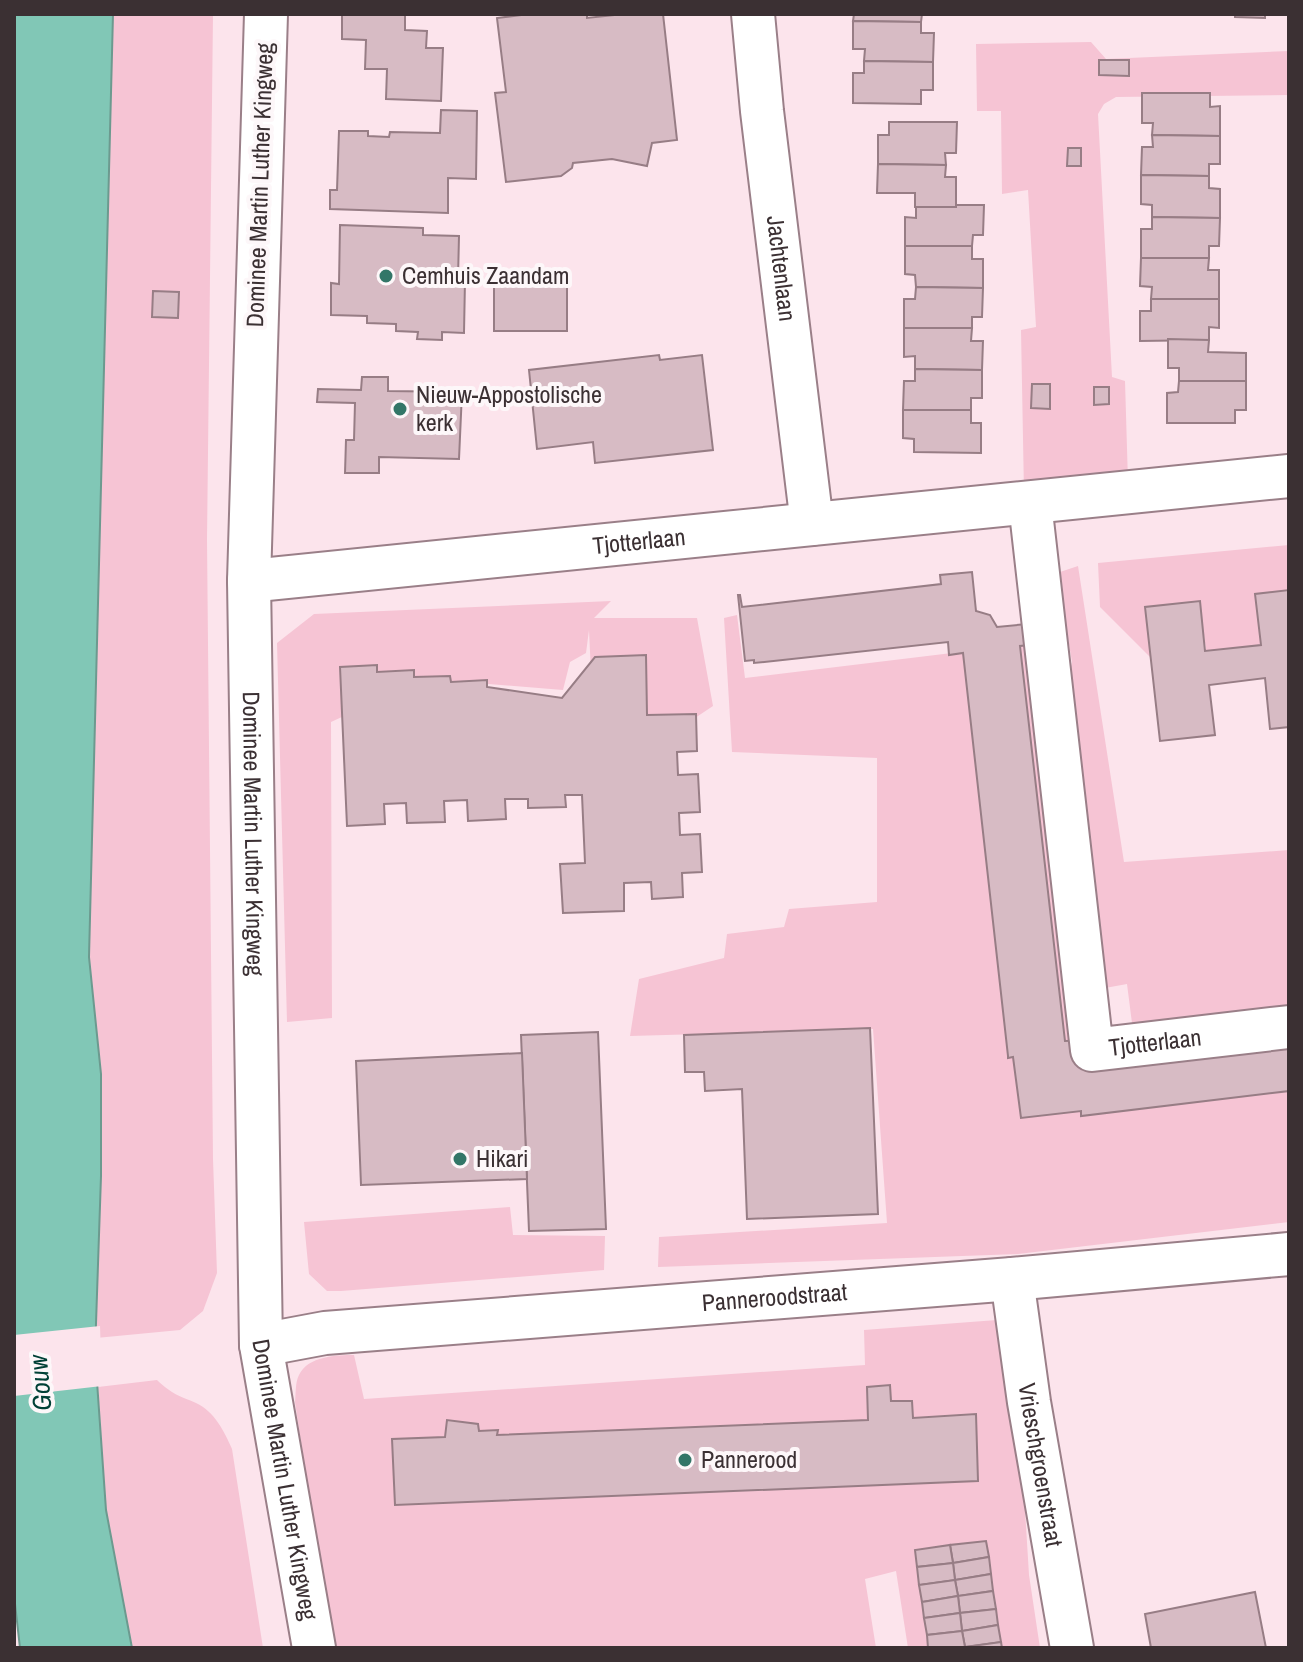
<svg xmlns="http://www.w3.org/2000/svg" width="1303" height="1662" font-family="'Archivo Narrow',sans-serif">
<rect width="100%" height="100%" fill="#fce4ec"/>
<g fill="#f6c4d4">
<path d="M113,14H213L207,540L213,1159L217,1273L203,1311L180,1330L96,1338L101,1074L89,958Z"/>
<path d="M1091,42L1106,59L1289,51V95L1116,97L1104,104L1098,114L1112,377L1125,381L1128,482L1024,493L1021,330L1036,327L1028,190L1002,194L1001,111H977L976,44Z"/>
<path d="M1289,545V604L1265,655L1208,663L1201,614L1156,663L1100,607L1098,563Z"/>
<path d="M1078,566L1124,862L1289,850V1007L1132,1023L1127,984L1094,990L1060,713L1072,662L1057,573Z"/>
<path d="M611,601L594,618H697L713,706L686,724L647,729L591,673L589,630L586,653L570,662L563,690L344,672V716L331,722L332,1018L287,1022L277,643L314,614Z"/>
<path d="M737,615L745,678L1035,643L1084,1062L1289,1039V1222L1018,1254L658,1267L659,1237L887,1223L873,1029L630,1036L639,979L724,958L727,934L784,927L789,909L877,902V758L732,752L724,618Z"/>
<path d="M510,1207L513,1235L605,1236L604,1270L341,1291H327L309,1274L304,1222Z"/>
<path d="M997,1320L1014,1330L1029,1575L1040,1648H908L896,1571L865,1579L876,1648H331L295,1402C296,1395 295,1382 299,1375C308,1356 337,1355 354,1355L364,1399L865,1365L864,1330Z"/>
<path d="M157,1380C173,1395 178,1395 196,1403C215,1412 224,1431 232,1449L263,1648H132L106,1510L98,1387Z"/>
</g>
<path fill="#81c7b6" stroke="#6c9a8f" stroke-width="2" d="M14,14H113L89,957L101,1074V1176L95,1353L106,1510L132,1648H20L14,1595Z"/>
<path fill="#fce4ec" d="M100,1326L102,1386L14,1396V1335Z"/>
<g fill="#d7bbc4" stroke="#977d85" stroke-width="2">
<path d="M342,14H405V30L427,31L426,48H443L441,101L386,99L387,69H365L366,40L342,39Z"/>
<path d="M529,14H587V18L624,14H663L677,140L652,143L647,166L612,159L573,163L572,168L561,176L506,182L495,93L506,92L497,18Z"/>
<path d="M854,14H922L921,22L853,21Z"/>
<path d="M1235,14H1265V18L1235,17Z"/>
<path d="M853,21L921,22V33H934L933,62L864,61L865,49H853Z"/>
<path d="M1099,60H1129V76L1099,75Z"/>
<path d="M864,61L933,62V90H921V104L853,103V73H864Z"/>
<path d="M1142,93H1210V107L1220,106V136L1152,135L1153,123H1142Z"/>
<path d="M441,110L477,111L476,179L448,178V213L330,209V190H337L339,131H368V136L389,137L390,132L440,133Z"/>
<path d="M889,122H957L956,153H945L946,165L878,164V135H889Z"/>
<path d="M1152,135L1220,136V164H1209V176L1141,175L1142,147H1153Z"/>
<path d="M1068,148H1081V166H1067Z"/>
<path d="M878,164L946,165L945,177H956V207H915V193H877Z"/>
<path d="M1141,175L1209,176V188L1220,189V218L1152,217V205L1141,204Z"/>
<path d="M956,205H984L983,235H973L972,246H905V217L916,218V207H956Z"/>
<path d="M1152,217L1220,218L1219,246H1209V258H1141V229H1152Z"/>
<path d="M340,225L423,228V235L459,236L458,279L465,280L464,333L442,332V340L417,339L418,332L396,331V324L367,323V316L331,315V283L339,284Z"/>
<path d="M905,246H972V259H983V288L916,287L915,275L905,274Z"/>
<path d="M1141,258H1209L1208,270H1219V299H1151L1152,287L1140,286Z"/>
<path d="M567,285V331H494V286Z"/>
<path d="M916,287L983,288L982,317H972V328H904V299H915Z"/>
<path d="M153,291L179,292L178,318L152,317Z"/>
<path d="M1151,299H1219V328L1209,327V340L1140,341V311H1151Z"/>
<path d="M904,328H972L971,341H983L982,370L915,369V356L904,357Z"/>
<path d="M1168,339L1209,340L1208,352L1246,353V381H1179V368H1168Z"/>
<path d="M659,355L660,360L702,355L713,450L595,463L593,442L537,449L529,370Z"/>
<path d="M915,369L982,370V398H971V410H903L904,381H915Z"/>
<path d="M362,377H388V391L462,392L459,459L379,457V473H345L346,440H354L355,403L317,402L318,389L361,390Z"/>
<path d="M1179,381H1246V410H1235V423H1167V393L1178,392Z"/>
<path d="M1032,384H1050V409L1031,408Z"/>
<path d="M1094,387H1109V404L1094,405Z"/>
<path d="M903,410H971V423H981V453L914,452V439L903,438Z"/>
<path d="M972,572L976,611L990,615L997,627L1027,624L1030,645L1020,646L1065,1041L1289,1033V1091L1081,1116V1111L1021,1118L1013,1057L1008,1058V1056L963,653L949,655L948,642L754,663V660L745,661L738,595H740L742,607L941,584L940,575Z"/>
<path d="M1289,590V727L1270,729L1265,678L1209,685L1215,735L1160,741L1145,607L1200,601L1205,651L1261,645L1255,594Z"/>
<path d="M646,655L647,715L696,714L697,751L677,752L678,775L698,774L700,812L679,813L680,835L700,834L702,872L682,873L683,897L652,899L651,882L624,883V911L563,913L560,864L585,863L582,795H565L566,807L528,808V799H505L506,819L468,821L467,800L444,801L445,822L407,823L406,803L384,804L385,824L347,826L340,667L377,665V672L414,670V677L450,676L451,682L487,680V687L562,698L595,657Z"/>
<path d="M870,1028L878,1214L747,1219L742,1089L705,1091L704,1072H685L684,1035Z"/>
<path d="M598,1032L606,1229L529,1231L521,1035Z"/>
<path d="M522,1053L527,1179L361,1185L356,1061Z"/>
<path d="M890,1385L891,1401H912L913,1418L976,1414L978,1481L395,1505L392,1439L445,1437L447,1420L478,1424L479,1431L498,1430L497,1435L868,1420L867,1387Z"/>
<path d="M986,1541L989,1557L953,1563L950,1545Z"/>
<path d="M950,1545L953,1563L917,1567L915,1550Z"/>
<path d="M989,1557L991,1574L955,1580L953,1563Z"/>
<path d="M953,1563L955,1580L919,1585L917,1567Z"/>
<path d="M991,1574L993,1591L958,1596L955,1580Z"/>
<path d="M955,1580L958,1596L922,1602L919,1585Z"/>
<path d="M993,1591L996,1609L960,1613L958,1596Z"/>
<path d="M1255,1592L1266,1648H1151L1145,1614Z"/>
<path d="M958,1596L960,1613L924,1618L922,1602Z"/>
<path d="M996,1609L998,1625L962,1631L960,1613Z"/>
<path d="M960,1613L962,1631L927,1635L924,1618Z"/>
<path d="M998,1625L1001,1642L965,1647L962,1631Z"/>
<path d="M962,1631L965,1647L928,1648L927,1635Z"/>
<path d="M1001,1642L1002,1648H965V1647Z"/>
</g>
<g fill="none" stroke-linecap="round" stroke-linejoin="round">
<g stroke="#9a7f88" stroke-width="46">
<g id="street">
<path id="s1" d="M266,14L249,581L261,1345L314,1648"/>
<path id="s2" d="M753,14L762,111L812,524"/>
<path id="s3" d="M1030,503L1092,1050L1289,1027"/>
<path id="s4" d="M249,581L1289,476"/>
<path id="s5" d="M1012,1279L1029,1402L1072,1648"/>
<path id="s6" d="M261,1345L325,1333L1012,1279L1289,1254"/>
</g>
</g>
<use href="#street" stroke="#fff" stroke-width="42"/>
</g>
<g fill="#337668" stroke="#fdf7f9" stroke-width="3">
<circle cx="386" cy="276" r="8"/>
<circle cx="400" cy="409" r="8"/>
<circle cx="460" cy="1159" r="8"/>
<circle cx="685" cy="1460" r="8"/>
</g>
<g text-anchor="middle" stroke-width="8" stroke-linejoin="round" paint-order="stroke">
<g font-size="24" fill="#3b3033" stroke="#fdf7f9">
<text transform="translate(260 185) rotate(-88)" y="8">Dominee Martin Luther Kingweg</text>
<text dy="8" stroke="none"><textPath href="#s2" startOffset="256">Jachtenlaan</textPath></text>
<text dy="8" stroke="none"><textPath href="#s4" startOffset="392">Tjotterlaan</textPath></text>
<text dy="8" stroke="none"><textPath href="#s1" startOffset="820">Dominee Martin Luther Kingweg</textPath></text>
<text dy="8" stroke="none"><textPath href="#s3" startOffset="614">Tjotterlaan</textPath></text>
<text dy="8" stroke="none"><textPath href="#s6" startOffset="516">Panneroodstraat</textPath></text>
<text dy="8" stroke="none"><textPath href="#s5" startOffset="188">Vrieschgroenstraat</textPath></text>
<text dy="8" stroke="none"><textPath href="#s1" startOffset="1468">Dominee Martin Luther Kingweg</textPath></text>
</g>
<g font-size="24" fill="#3b3033" stroke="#fdf7f9" text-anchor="start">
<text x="402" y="284">Cemhuis Zaandam</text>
<text x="416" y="403">Nieuw-Appostolische<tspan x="416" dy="28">kerk</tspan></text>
<text x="476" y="1167">Hikari</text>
<text x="701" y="1468">Pannerood</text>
</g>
<g font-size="26" font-style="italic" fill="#004136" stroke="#fdf7f9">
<text transform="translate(40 1383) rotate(-95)" y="9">Gouw</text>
</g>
</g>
<rect width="1303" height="1662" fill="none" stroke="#3b3033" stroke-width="32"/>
</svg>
